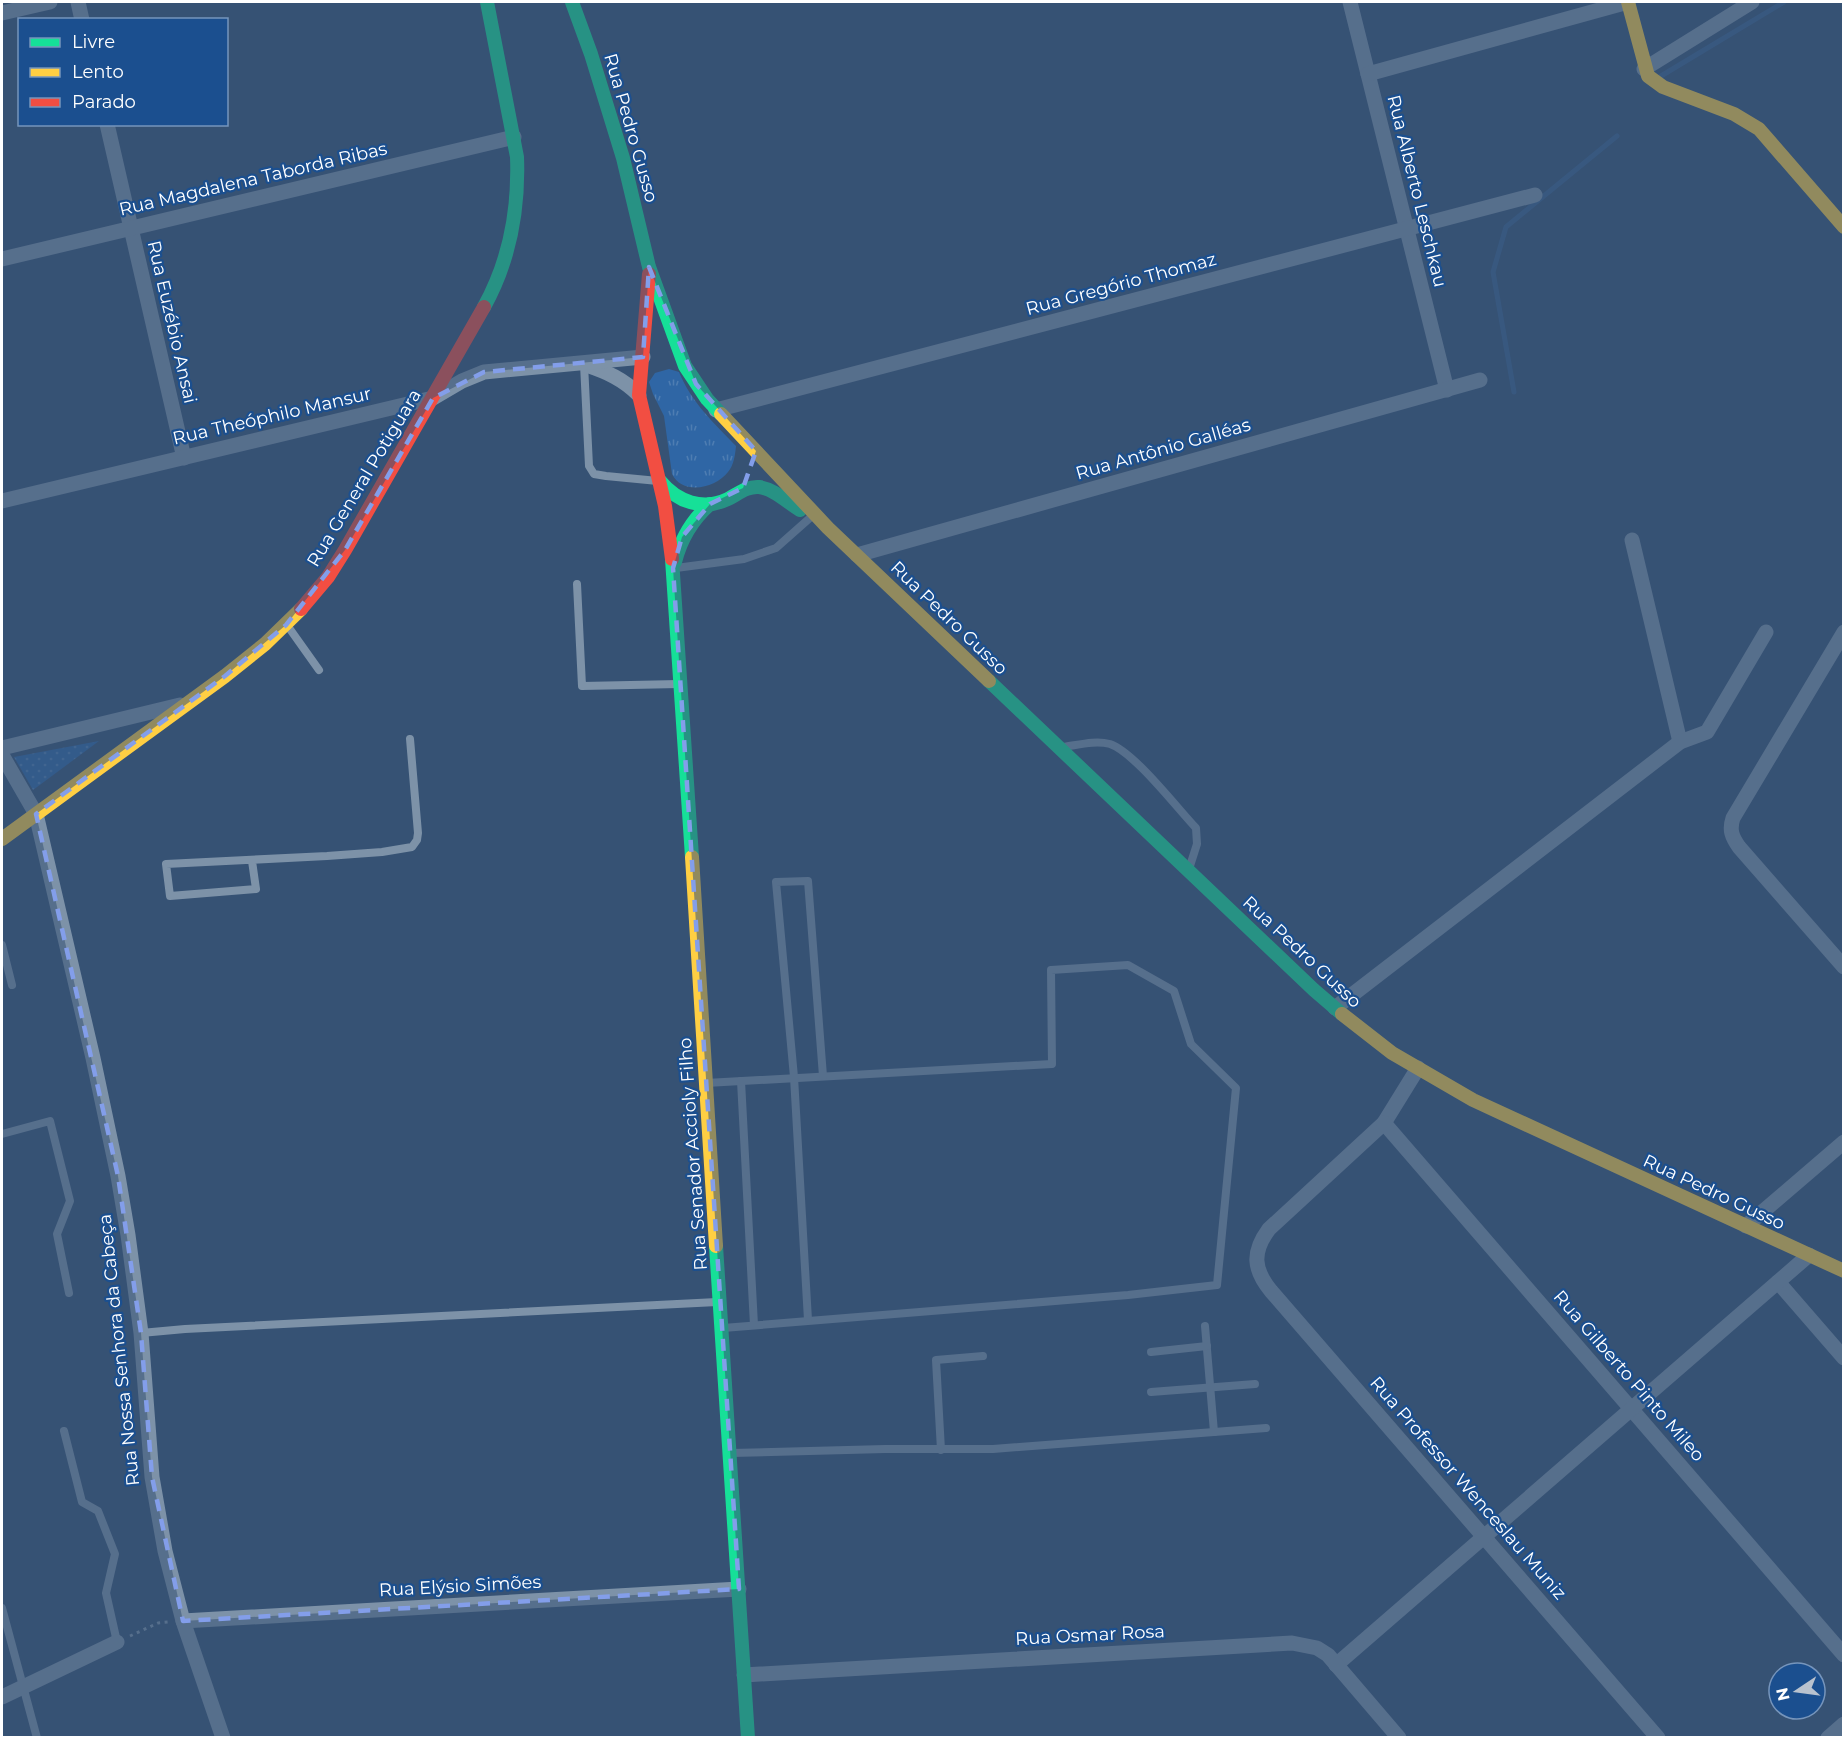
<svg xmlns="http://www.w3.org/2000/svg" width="1845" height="1739" font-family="Montserrat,sans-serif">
<defs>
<pattern id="grass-tufts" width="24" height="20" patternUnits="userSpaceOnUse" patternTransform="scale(1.5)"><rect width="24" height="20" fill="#2f66a5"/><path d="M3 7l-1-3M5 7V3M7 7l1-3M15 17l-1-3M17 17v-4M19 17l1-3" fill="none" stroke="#4e7db2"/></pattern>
<pattern id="park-dots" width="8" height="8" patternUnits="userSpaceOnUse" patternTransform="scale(1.5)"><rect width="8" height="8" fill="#2f66a5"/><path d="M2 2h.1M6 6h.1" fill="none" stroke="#4e7db2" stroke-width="1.8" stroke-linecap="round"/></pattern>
</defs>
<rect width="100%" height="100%" fill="#365274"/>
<path fill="url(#grass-tufts)" d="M669,369L679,372C691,402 714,423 736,446C735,455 734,465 728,472C715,489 682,495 672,474L664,416L653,394L649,382L655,373Z"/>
<path fill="url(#park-dots)" d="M99,741L33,790L14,757Z"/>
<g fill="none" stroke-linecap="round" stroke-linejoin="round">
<g stroke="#3b618d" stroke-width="5">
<path d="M1661,76L1784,2"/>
<path d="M1514,392L1493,272L1506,227L1617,136"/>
</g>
<path stroke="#7d92a8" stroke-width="3" stroke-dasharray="3 4.5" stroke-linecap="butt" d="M130,1636L158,1623L168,1622"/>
<g stroke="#7d92a8" stroke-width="8">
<path d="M584,364L589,466L594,474L606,476L658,481"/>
<path d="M676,568L744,559L776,548L811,517"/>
<path d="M577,584L582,686L679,684"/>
<path d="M287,625L319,670"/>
<path d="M1063,747C1078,745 1095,740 1110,744C1134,752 1177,808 1196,828L1197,844L1189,869"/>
<path d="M252,861L256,889L170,896L166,864L327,856L382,852L412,847L417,840L418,833L410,739"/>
<path d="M2,945L12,985"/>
<path d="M741,1081L754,1325"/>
<path d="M706,1083L1052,1064L1051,970L1128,965L1174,991L1191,1044L1236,1088L1217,1285L1128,1295L723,1328"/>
<path d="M2,1134L50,1121L70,1201L57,1234L69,1293"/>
<path d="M808,1320L794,1077L776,882L808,881L823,1076"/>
<path d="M1205,1326L1214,1432"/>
<path d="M141,1333L185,1329L717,1302"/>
<path d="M1151,1352L1207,1346"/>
<path d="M1151,1392L1255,1384"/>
<path d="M64,1431L82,1502L98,1511L115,1554L106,1593L117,1642"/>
<path d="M941,1450L936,1360L983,1356"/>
<path d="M731,1453L885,1449H993L1266,1428"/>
<path d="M2,1608L37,1738"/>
</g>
<g stroke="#7d92a8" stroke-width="15">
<path d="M78,2L82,20"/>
<path d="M1350,2L1447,390"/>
<path d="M2,13L50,2"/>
<path d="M1644,69L1752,2"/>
<path d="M1368,74L1628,2"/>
<path d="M107,124L184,458"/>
<path d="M2,259L514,137"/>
<path d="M586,365C607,372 623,379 639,395"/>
<path d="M716,410L1535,195"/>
<path d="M2,501L433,398L462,381L484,372L643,357"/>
<path d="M1632,540L1680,742"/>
<path d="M857,555L1480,380"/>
<path d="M1844,632L1733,818C1729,830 1732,837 1739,847L1844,967"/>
<path d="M2,748L180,705"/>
<path d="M2,755L36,814L93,1058L118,1176L128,1235L141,1333L152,1477L165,1551L183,1621L223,1738"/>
<path d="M1335,1008L1680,742L1707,732L1766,632"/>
<path d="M1418,1068L1384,1123L1269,1229C1252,1252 1253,1269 1271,1291L1658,1738"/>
<path d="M1384,1123L1844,1655"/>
<path d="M1746,1226L1844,1142"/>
<path d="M1778,1282L1844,1358"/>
<path d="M183,1621L739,1589"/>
<path d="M1336,1665L1809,1255"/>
<path d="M744,1675L1292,1643L1317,1648L1328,1655L1399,1738"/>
<path d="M2,1697L117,1642"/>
<path d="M1828,1738L1844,1724"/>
</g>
<g stroke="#16e098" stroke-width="14">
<path d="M572,2L591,54L623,158L649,267L685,366L707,399L721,414"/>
<path d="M484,307C510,260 519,210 517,157L487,2"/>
<path d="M660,481C677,502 703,511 728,499C738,494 747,486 759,487C774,489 787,502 800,510"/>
<path d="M672,559L692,857"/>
<path d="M675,562C681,538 692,520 710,504"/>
<path d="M989,681L1314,990L1342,1014"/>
<path d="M716,1246L748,1738"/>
</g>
<g stroke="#ffcf43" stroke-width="14">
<path d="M1628,2L1648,76L1663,87L1734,114L1759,129L1844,227"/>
<path d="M721,414L828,528L989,681"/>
<path d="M2,839L225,676L265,644L301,609"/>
<path d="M692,857L716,1246"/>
<path d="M1342,1014L1392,1053L1473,1100L1844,1271"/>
</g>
<g stroke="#f24e42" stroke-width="14">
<path d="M649,274L639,395L665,506L672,559"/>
<path d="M301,609L328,577L345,550L484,307"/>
</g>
</g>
<path d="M0 0H1845V1739H0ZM649,267L696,384L756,451L743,488L710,504L682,537L673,568L739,1589L183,1621L152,1477L141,1333L118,1176L36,814L225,676L286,625L345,550L433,398L484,372L643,357Z" fill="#365274" fill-opacity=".55" fill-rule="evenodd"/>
<path fill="none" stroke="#839eea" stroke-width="4.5" stroke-dasharray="12 8" stroke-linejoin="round" d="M649,267L696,384L756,451L743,488L710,504L682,537L673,568L739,1589L183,1621L152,1477L141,1333L118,1176L36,814L225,676L286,625L345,550L433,398L484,372L643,357Z"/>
<g text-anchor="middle" stroke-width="4.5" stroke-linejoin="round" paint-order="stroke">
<g font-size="18" fill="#fff" stroke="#1b4f8f">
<text transform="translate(631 128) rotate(74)" y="6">Rua Pedro Gusso</text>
<text transform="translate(253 179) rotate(-13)" y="6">Rua Magdalena Taborda Ribas</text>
<text transform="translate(1417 191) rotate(76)" y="6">Rua Alberto Leschkau</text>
<text transform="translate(1121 284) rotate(-15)" y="6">Rua Gregório Thomaz</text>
<text transform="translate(172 322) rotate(77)" y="6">Rua Euzébio Ansai</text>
<text transform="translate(272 416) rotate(-13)" y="6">Rua Theóphilo Mansur</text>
<text transform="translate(1163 449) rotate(-16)" y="6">Rua Antônio Galléas</text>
<text transform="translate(364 478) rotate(-59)" y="6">Rua General Potiguara</text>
<text transform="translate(949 618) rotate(44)" y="6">Rua Pedro Gusso</text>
<text transform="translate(1302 952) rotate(43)" y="6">Rua Pedro Gusso</text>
<text transform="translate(693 1154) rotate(-94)" y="6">Rua Senador Accioly Filho</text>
<text transform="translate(1714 1192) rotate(25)" y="6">Rua Pedro Gusso</text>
<text transform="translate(119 1350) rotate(-96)" y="6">Rua Nossa Senhora da Cabeça</text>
<text transform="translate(1629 1376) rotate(49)" y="6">Rua Gilberto Pinto Mileo</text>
<text transform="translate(1468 1488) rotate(49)" y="6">Rua Professor Wenceslau Muniz</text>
<text transform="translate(460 1586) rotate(-3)" y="6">Rua Elýsio Simões</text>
<text transform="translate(1090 1635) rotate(-3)" y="6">Rua Osmar Rosa</text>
</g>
</g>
<rect width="1845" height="1739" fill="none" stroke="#ffffff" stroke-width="6"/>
<rect x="18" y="18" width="210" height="108" fill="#1b4f8f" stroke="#7695bc" stroke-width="1.5"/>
<rect x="30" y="38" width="30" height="9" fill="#16e098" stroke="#7695bc" stroke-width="1.5"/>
<text x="72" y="48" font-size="18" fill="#ffffff">Livre</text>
<rect x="30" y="68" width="30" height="9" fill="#ffcf43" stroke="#7695bc" stroke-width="1.5"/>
<text x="72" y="78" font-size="18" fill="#ffffff">Lento</text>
<rect x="30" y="98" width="30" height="9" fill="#f24e42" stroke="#7695bc" stroke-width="1.5"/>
<text x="72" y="108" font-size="18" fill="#ffffff">Parado</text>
<g transform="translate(1797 1691) rotate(257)"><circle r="28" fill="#1b4f8f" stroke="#7695bc" stroke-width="1.5"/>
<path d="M0-4.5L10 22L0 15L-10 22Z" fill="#b9c2ce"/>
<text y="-9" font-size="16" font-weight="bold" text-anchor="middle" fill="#ffffff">N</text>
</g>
</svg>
